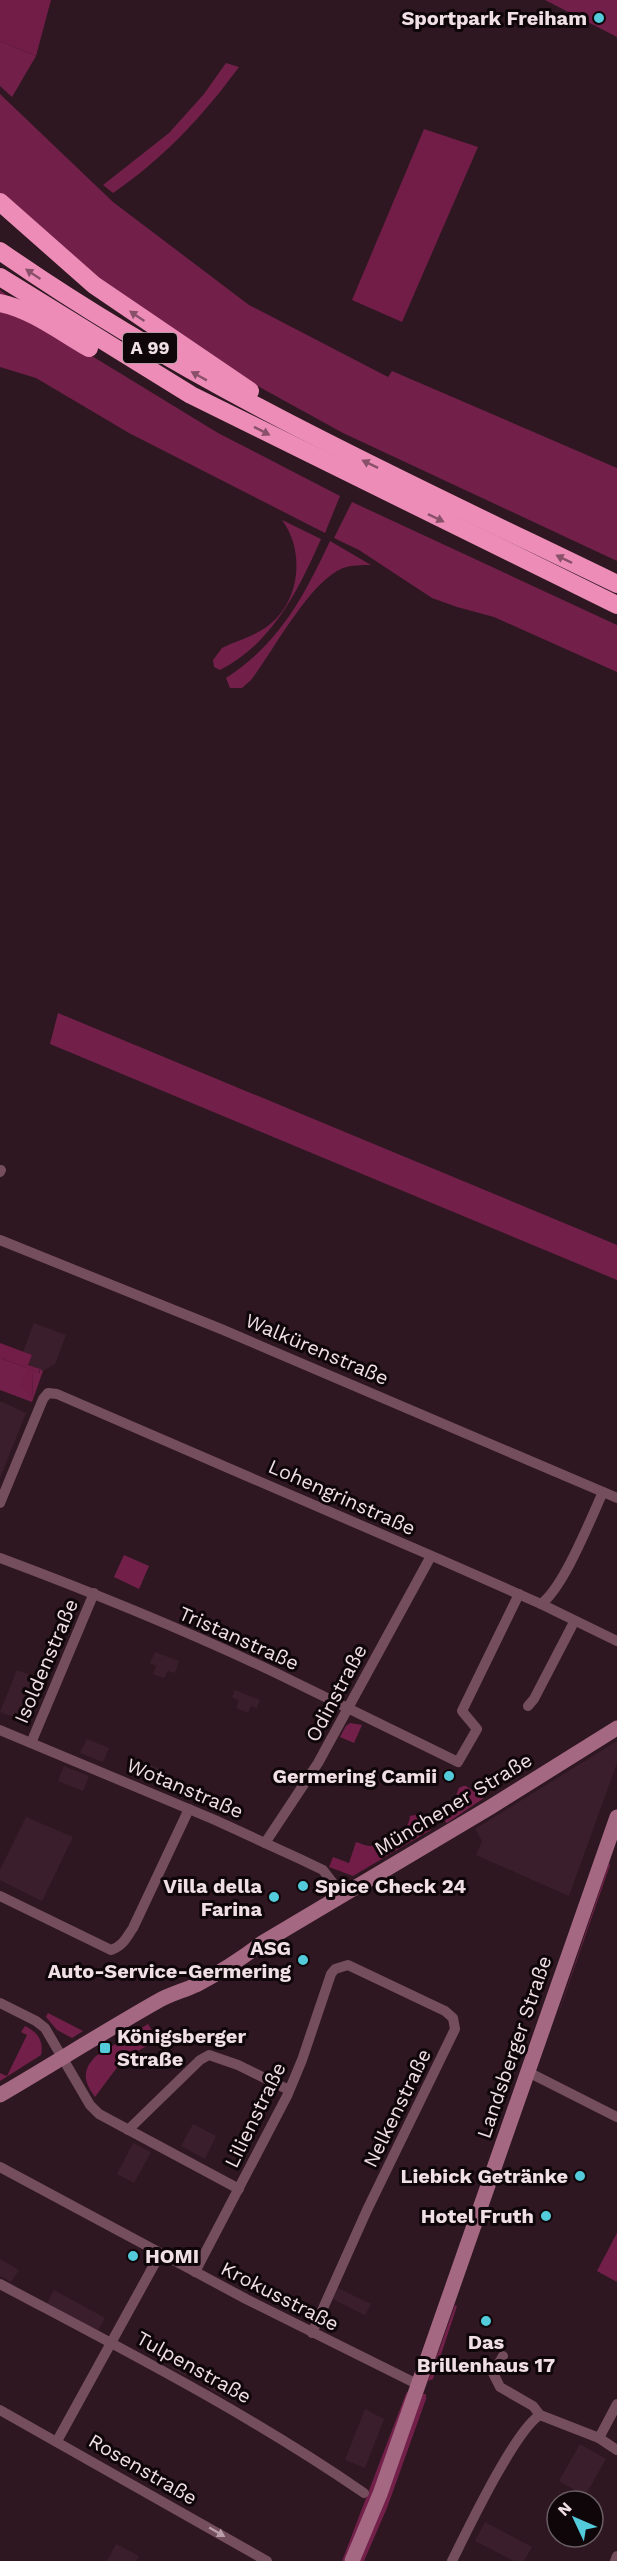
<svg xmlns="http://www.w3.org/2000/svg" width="617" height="2561" font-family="'Work Sans',sans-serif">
<rect width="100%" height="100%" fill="#2e1721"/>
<g fill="#3b1e2b">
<path d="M34,1323L66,1335L55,1364L43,1371L28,1365L32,1355L23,1352Z"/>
<path d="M0,1401L26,1413L0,1478Z"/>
<path d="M155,1652L179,1661L175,1673L168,1671L164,1678L153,1674L156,1666L150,1663Z"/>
<path d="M17,1670L43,1680L26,1722L0,1712Z"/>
<path d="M235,1690L260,1700L257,1708L251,1706L248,1713L236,1708L239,1701L232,1697Z"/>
<path d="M87,1739L109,1748L103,1762L80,1753Z"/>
<path d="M617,1741V1763L569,1896L476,1855L482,1841L475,1829Z"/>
<path d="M144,1762L166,1772L160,1786L137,1777Z"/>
<path d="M64,1766L89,1776L83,1791L58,1781Z"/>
<path d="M26,1817L73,1837L42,1901L0,1880V1870Z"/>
<path d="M193,2124L216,2136L205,2159L181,2146Z"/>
<path d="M133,2143L151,2152L134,2183L117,2174Z"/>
<path d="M0,2259L19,2270L11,2282L0,2276Z"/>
<path d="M338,2288L371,2304L365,2315L333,2299Z"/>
<path d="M54,2290L105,2318L98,2331L47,2303Z"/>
<path d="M178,2355L193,2363L186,2376L171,2368Z"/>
<path d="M214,2373L229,2381L221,2395L206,2387Z"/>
<path d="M365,2409L384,2419L365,2468L345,2460Z"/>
<path d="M580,2444L606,2459L585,2496L559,2481Z"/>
<path d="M485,2522L532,2547L524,2561H514L475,2541Z"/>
<path d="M116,2544L139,2556L136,2561H107Z"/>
</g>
<g fill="#72204a">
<path d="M545,0H617V37Z"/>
<path d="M0,41L36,56L12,97L0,86Z"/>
<path d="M226,63L239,67C203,116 163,159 113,193L103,185L169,133L204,94Z"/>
<path d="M0,94L113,202L249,305L388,377L392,371L617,468V561L343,433L225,368L61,251L0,193Z"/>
<path d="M0,290L69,342L218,433L340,496L325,533L129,433L36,378L0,367Z"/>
<path d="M352,502L617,625V672L494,617L457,607L432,598L359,550L334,538Z"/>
<path d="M282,520L321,539C299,589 272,644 220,670L214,667L213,660L222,648C236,641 252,637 265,628C300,605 306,552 282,520Z"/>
<path d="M330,541L371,565C362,565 352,565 343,568C309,582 274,650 251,680L242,688H230L226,678C280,643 304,596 330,541Z"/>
<path d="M58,1013L617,1245V1280L50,1044Z"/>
<path d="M0,1358L27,1368L32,1398L33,1371L40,1373V1369L43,1371L32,1402L0,1390Z"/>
<path d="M124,1555L149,1566L139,1589L114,1577Z"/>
<path d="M350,1723L362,1725L354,1743L340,1737L346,1726Z"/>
<path d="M463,1786H466L484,1798L447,1823L445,1822L459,1788Z"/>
<path d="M609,1863L610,1865L553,2029Z"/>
<path d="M48,2013L83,2031L72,2038L57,2030L46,2017Z"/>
<path d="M148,2024L157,2039L121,2062L95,2097C83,2081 82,2070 96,2056Z"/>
<path d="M25,2026C37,2032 44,2040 41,2055L0,2081V2073L7,2076L27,2035L21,2032Z"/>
<path d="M617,2233V2282L597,2271Z"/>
<path d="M455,2305L457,2306L433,2379L428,2381Z"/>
<path d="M407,2391L408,2395L361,2525L344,2561H342Z"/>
<path d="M422,2394H426V2399L387,2508L364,2561H359Z"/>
</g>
<g fill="#711d48">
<path d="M0,0H51L36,56L0,41Z"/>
<path d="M424,129L478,147L402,322L352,300Z"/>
<path d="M0,1343L32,1355L28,1365L40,1369L39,1374L33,1371L32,1399L20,1385L27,1368L0,1358Z"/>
<path d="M421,1814L431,1830L353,1876L329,1867L333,1857L349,1863L356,1842C360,1843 366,1846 370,1846C386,1846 409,1833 410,1816Z"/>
</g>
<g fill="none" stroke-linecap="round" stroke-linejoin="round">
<g stroke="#754e5e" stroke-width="10">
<path d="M0,1172L1,1170"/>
<path d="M0,1240L221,1329L617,1498"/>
<path d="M0,1503L43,1399L48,1393L57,1394L439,1559L541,1604L617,1641"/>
<path d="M0,1558C94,1593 187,1631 278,1674C338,1703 398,1733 458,1762L477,1729L462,1711L519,1594"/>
<path d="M541,1604C564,1587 590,1520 603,1492"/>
<path d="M528,1706L534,1699L574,1622"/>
<path d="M0,1730L215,1820L300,1859L323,1870L343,1896"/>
<path d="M31,1743L94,1593"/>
<path d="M265,1843L318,1763L431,1556"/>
<path d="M0,1896L111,1950C123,1946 126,1938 133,1928L189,1809"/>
<path d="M0,2003L36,2021L45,2028L90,2105L99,2114L239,2189"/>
<path d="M528,2072L617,2117"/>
<path d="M128,2130L200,2060L209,2055L238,2065L289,2090"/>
<path d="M0,2167L246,2299L419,2385"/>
<path d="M195,2272L287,2096L302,2060L331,1974L335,1969L348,1965L445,2011L453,2018L455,2029L367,2210L312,2333"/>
<path d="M0,2284C124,2350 248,2413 364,2493"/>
<path d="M503,2356L493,2373L500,2387L533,2406L540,2415L599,2438L617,2450"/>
<path d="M0,2410L267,2561"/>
<path d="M599,2438L617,2404"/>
<path d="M57,2441L160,2254"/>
<path d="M452,2561C467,2531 515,2430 540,2415"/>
<path d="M615,2561L617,2556"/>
</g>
<g stroke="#a56882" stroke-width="15">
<path d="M0,2095C53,2064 105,2031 158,2001C170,1994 183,1991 196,1985C219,1973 241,1959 262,1943L489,1808L617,1728"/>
<path d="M352,2561L380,2494L617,1817"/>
</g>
<g stroke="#ed8db7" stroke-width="18">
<path d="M0,202L94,285L250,391"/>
<path d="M0,251C193,386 407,482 617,584"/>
<path d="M0,277L191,395L617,605"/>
<path d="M0,303C31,309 61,332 89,348"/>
</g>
</g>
<defs><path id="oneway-solid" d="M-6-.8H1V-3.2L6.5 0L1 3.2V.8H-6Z" transform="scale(1.5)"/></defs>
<g fill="#895069">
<use href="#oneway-solid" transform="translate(33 274) rotate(-146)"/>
<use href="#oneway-solid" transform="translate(137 316) rotate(-146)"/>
<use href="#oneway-solid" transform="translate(199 376) rotate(-151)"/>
<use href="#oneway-solid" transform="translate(262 431) rotate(27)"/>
<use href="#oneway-solid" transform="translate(370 464) rotate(-154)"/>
<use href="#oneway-solid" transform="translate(436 518) rotate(26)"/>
<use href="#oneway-solid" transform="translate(564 559) rotate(-154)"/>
</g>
<use fill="#b99ea8" href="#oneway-solid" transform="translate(217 2532) rotate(30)"/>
<g fill="#53cbda" stroke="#0f060a" stroke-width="2">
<circle cx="599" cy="18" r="6"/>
<circle cx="449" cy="1776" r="6"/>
<circle cx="303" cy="1886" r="6"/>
<circle cx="274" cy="1897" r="6"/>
<circle cx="303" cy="1960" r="6"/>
<rect x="99" y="2042" width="12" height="12" rx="3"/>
<circle cx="580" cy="2176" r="6"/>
<circle cx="546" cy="2216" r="6"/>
<circle cx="133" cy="2256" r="6"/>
<circle cx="486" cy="2321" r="6"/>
</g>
<g text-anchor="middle" stroke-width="6" stroke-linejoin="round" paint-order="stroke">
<rect fill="#0f060a" stroke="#ac9ea3" stroke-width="1.5" x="123" y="333" width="54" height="30" rx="4.5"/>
<g font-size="18" font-weight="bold" fill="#f0dfe5">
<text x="150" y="354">A 99</text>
</g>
<g font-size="20" font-weight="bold" fill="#f0dfe5" stroke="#0f060a" text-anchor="end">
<text x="587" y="25">Sportpark Freiham</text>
<text x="437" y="1783">Germering Camii</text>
<text x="262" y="1893">Villa della<tspan x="262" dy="23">Farina</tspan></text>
<text x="315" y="1893" text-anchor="start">Spice Check 24</text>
<text x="291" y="1955">ASG<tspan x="291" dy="23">Auto-Service-Germering</tspan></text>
<text x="117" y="2043" text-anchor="start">Königsberger<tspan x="117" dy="23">Straße</tspan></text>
<text x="568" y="2183">Liebick Getränke</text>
<text x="534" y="2223">Hotel Fruth</text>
<text x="145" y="2263" text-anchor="start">HOMI</text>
<text x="486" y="2349" text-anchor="middle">Das<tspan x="486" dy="23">Brillenhaus 17</tspan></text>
</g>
<g font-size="20" fill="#f0dfe5" stroke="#0f060a">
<text transform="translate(317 1349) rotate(23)" y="7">Walkürenstraße</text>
<text transform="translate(342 1497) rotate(24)" y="7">Lohengrinstraße</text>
<text transform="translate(239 1638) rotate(24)" y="7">Tristanstraße</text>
<text transform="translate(46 1661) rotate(-67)" y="7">Isoldenstraße</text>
<text transform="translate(336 1693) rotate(-62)" y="7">Odinstraße</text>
<text transform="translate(185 1788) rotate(23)" y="7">Wotanstraße</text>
<text transform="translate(453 1804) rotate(-31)" y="7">Münchener Straße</text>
<text transform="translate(514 2047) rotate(-71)" y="7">Landsberger Straße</text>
<text transform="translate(397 2108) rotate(-64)" y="7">Nelkenstraße</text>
<text transform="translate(255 2115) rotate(-64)" y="7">Lilienstraße</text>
<text transform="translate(280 2296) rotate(27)" y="7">Krokusstraße</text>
<text transform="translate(194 2367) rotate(29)" y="7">Tulpenstraße</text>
<text transform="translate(143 2469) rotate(30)" y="7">Rosenstraße</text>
</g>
</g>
<g transform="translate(575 2519) rotate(314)"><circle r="28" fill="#0f060a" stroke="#695d62" stroke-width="1.5"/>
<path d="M0-4.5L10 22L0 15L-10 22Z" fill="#53cbda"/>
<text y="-9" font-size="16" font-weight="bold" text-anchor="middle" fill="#f0dfe5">N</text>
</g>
</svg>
